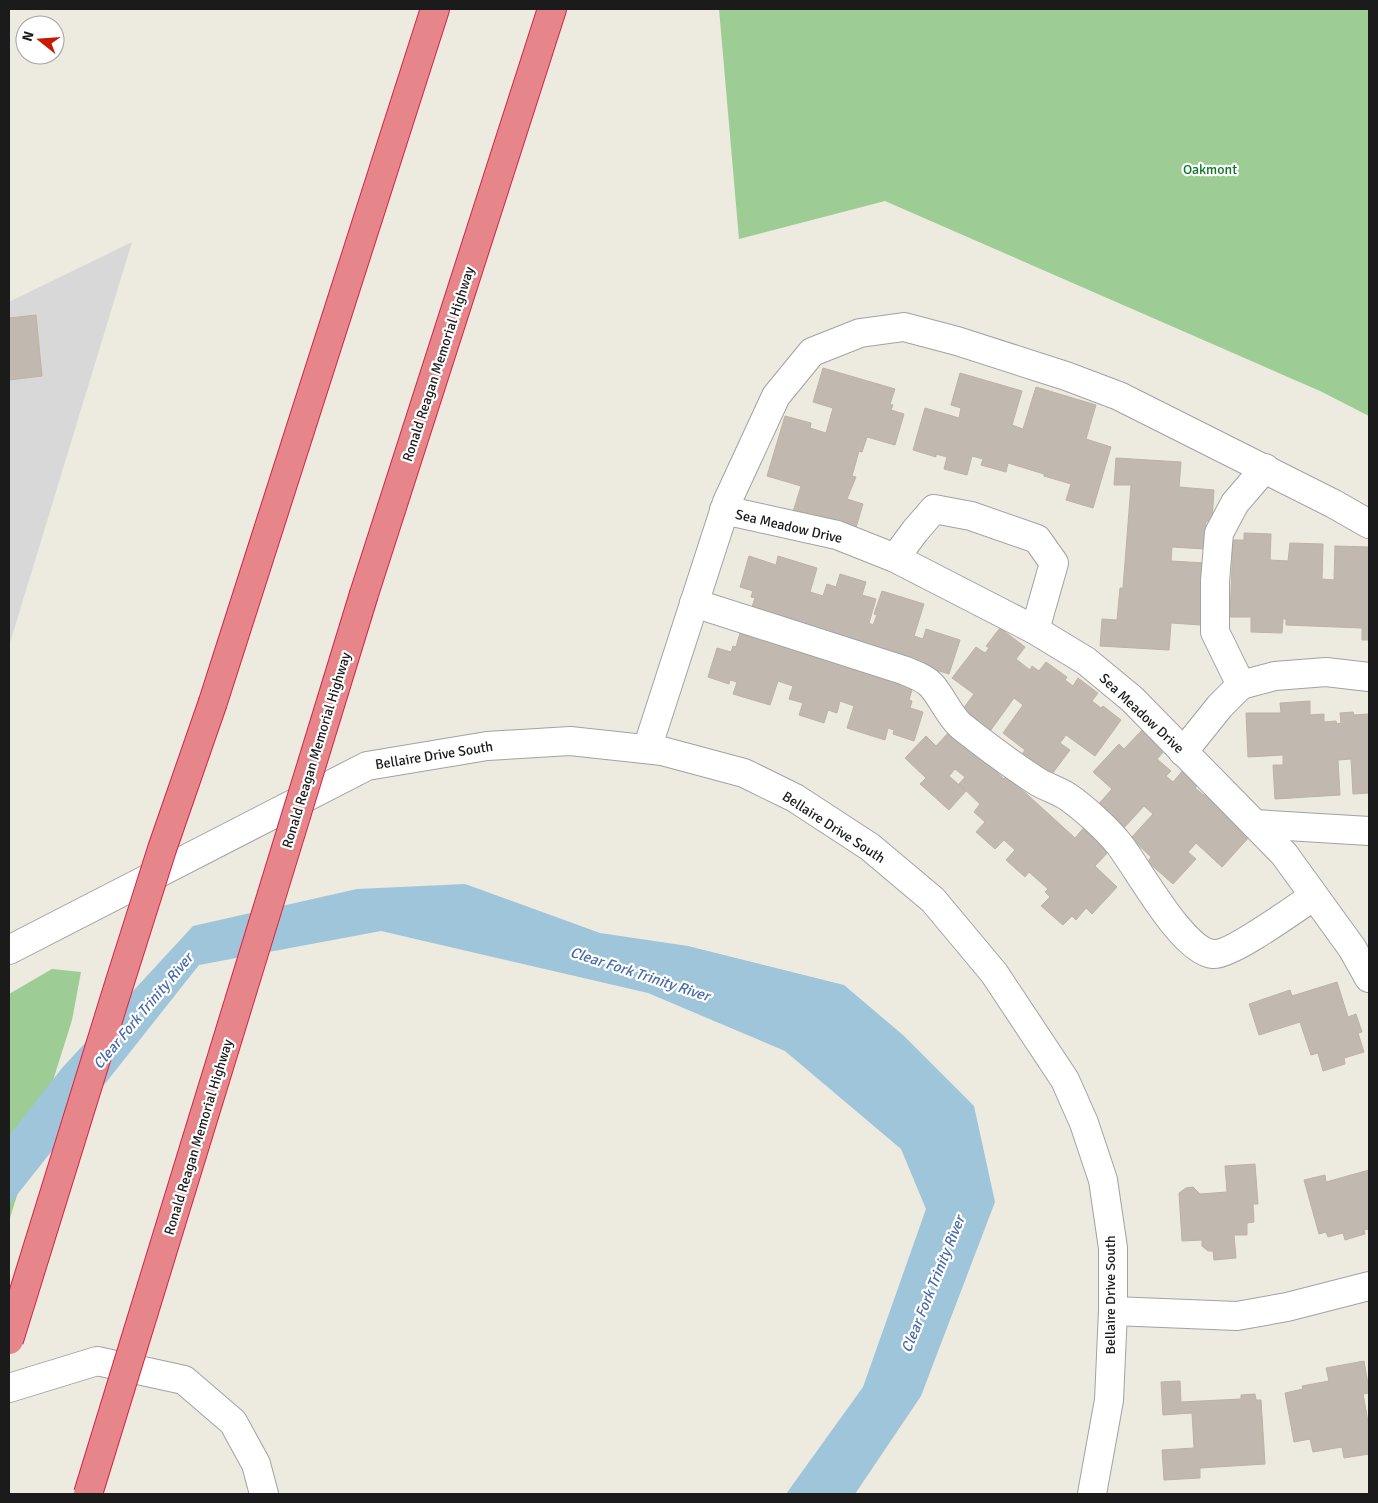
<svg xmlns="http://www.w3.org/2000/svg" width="1378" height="1503" font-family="Signika,sans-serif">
<rect width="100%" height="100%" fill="#edeae0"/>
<path fill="#d9d8d8" d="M132,242L9,646V302Z"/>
<g fill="#9dcc94">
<path d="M719,9H1369V416L1320,391L885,201L739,239Z"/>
<path d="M52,969L81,972L72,1020L9,1221V994Z"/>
</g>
<path fill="#9fc5db" d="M465,884L600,933L688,946L844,985L903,1035L974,1106L995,1202L921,1396L855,1494H786L863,1387L926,1209L901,1149L785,1051L648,993L381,931L199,965L9,1205V1136L62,1068L193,926L357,889Z"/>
<g fill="#c1b9b0" stroke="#beb2a2">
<path d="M36,315L42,376L9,380V318Z"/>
<path d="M823,368L895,389L890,404L893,405L891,410L904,414L895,445L867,437L862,452L859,451L852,476L856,477L847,499L863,504L855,531L793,512L801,486L767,476L785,416L811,423L810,428L826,433L833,408L813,402Z"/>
<path d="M960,373L1022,391L1012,425L1023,429L1036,387L1096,405L1086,439L1111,447L1093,508L1066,500L1071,484L1044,476V474L1008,463L1006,472L981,465L983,459L972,456L967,475L944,469L947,457L936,454V457L913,450L925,408L959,418L961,408L951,405Z"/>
<path d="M1116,458L1181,462L1179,487L1214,490L1212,522L1206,521L1205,549L1172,547L1171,561L1205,563L1201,625L1171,623L1169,650L1100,646L1102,619L1117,620L1120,588H1123L1131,485H1114Z"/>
<path d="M1244,533L1271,534L1270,560L1288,561L1290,543L1323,544L1322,579L1334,580L1335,546L1369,547V640H1362V628L1286,625V619H1283L1282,633L1251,632V617H1230L1233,540H1244Z"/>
<path d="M749,556L776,565L778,556L817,568L810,592L823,596L827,584L836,587L840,574L866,582L862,595L876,599L869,623L873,625L877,615L874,614L882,591L924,604L914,636L923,639L926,629L960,640L949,674L750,613L755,598L751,597L753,591L740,587Z"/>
<path d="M1000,628L1025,647L1016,659L1030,670L1032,666L1039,671L1046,662L1067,677L1065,680L1073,686L1078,678L1098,693L1092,701L1101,708L1103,706L1121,720L1095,756L1066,735L1060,743L1070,750L1049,778L1021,756L1025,750L1003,733L1023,705L1014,698L988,734L960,713L974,694L952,678L976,647L985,653L989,648L986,646Z"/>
<path d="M740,633L913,686L909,700L912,701L910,708L923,712L914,741L893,734L894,730L888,728L885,740L847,728L854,706L840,701L837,713L828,710L824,723L799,715L803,703L789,699L793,686L778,681L770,705L733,694L737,682L730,680L729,684L708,677L717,648L731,652L733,646L736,647Z"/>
<path d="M1310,701V715L1324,714V722L1336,721L1337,724L1341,723L1340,713L1353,712L1354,715L1369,714V793L1353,794L1351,759L1338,760L1340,795L1275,799L1273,765H1283V755L1248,757L1246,713H1281L1280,703Z"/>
<path d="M1144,728L1166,749L1157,759L1171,771L1166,776L1173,782L1184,769L1200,783L1195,788L1205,796L1211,790L1229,806L1223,812L1251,835L1222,867L1196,843L1188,852L1196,859L1173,884L1148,862L1151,857L1131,838L1153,814L1144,806L1122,830L1096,807L1112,789L1093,772L1119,744L1124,749Z"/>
<path d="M951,730L1004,779L1007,776L1075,838L1087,824L1112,848L1095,866L1117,887L1092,914L1086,908L1076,920L1072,916L1063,925L1041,906L1050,897L1045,892L1048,889L1029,872L1025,877L1006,860L1015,850L1004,840L995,849L976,832L985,822L974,812L980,804L959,784L965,777L955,769L949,776L966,791L949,810L920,784L926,778L905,758L926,736L936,746Z"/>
<path d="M1337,982L1348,1017L1356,1014L1362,1032L1358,1033L1364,1052L1344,1058L1345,1064L1323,1071L1318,1053L1311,1055L1300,1022L1259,1035L1249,1004L1290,990L1292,996Z"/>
<path d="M1255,1164L1258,1204H1253L1254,1222L1247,1223V1235H1234L1236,1258L1214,1260L1213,1251H1208L1202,1246V1240L1182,1241L1179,1193L1186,1188L1193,1187L1200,1194L1227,1192L1225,1166Z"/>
<path d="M1369,1170V1229L1364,1230L1365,1234L1345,1240L1343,1233L1328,1237L1326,1232L1319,1234L1304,1180L1325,1175L1326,1182Z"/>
<path d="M1364,1361L1369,1390V1393L1363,1394L1369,1427V1454L1344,1458L1342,1447L1313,1452L1310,1439L1294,1442L1285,1393L1303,1389L1302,1386L1329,1381L1326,1368Z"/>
<path d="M1180,1381L1181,1402L1241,1399V1395L1255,1394L1256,1400H1261L1265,1464L1200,1468V1478L1164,1480L1162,1450L1194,1448L1192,1413L1163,1415L1161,1382Z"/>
</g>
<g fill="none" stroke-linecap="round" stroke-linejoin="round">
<g stroke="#a2a2a2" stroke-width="30">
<g id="minor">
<path d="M724,510L837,535L895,558L1035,630L1086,661L1132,699L1284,854L1352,948L1369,978"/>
<path d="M895,558L915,531L934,509L971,516L1037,539L1054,563L1035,630"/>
<path d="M694,603L903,670C913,674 925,678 932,686C943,699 949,715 961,726C985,745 1009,763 1035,780C1045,787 1058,790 1068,797C1084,808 1107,829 1119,844C1138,868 1182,951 1213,954C1230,956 1296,908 1314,896"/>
<path d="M1241,685L1215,632V581L1219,533L1235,503L1265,468"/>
<path d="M647,749L727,502L776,396L812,352L860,333L904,327L957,341L1066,376L1119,396L1334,504L1369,524"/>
<path d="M1183,752L1220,706L1241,685L1275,676L1326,672L1369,677"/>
<path d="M1255,824L1369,831"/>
<path d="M9,950L367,766L487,746L570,741L662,751L744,773L795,798L870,847L933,900L994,973L1065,1080L1084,1123L1103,1180L1113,1248V1311L1109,1400L1092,1494"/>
<path d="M1113,1311L1237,1316L1287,1307L1369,1286"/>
<path d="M9,1388L97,1361L184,1380L233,1422L256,1464L264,1494"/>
</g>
</g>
<g stroke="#d52347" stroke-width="30">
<g id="highway">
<path d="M364,594L552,9"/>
<path d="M213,702L435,9"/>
</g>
</g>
<use href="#minor" stroke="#fff" stroke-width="28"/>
<use href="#highway" stroke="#e6868a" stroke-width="28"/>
<g stroke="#d52347" stroke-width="30" stroke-linecap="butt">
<g id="highway-bridge">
<path d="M9,1340L117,991L162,849L213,702"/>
<path d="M88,1494L364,594"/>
</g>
</g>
<use href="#highway-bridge" stroke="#e6868a" stroke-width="28"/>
</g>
<g text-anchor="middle" stroke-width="4.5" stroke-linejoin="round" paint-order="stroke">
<g font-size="14" fill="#0b7723" stroke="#fff">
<text x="1210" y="174">Oakmont</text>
</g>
<g font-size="14" fill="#1b1b1b" stroke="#fff">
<text transform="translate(438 364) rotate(-72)" y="5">Ronald Reagan Memorial Highway</text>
<text transform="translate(789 526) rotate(13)" y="5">Sea Meadow Drive</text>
<text transform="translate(1142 713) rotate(43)" y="5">Sea Meadow Drive</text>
<text transform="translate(316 750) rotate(-73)" y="5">Ronald Reagan Memorial Highway</text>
<text transform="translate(434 755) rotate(-9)" y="5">Bellaire Drive South</text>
<text transform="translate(834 827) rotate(33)" y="5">Bellaire Drive South</text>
<text transform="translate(198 1137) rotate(-73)" y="5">Ronald Reagan Memorial Highway</text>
<text transform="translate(1110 1295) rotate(-90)" y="5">Bellaire Drive South</text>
</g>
<g font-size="15" font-style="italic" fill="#486ba9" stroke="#fff">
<text transform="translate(640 974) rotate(18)" y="5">Clear Fork Trinity River</text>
<text transform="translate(143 1011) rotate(-50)" y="5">Clear Fork Trinity River</text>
<text transform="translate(933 1284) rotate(-68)" y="5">Clear Fork Trinity River</text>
</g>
</g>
<rect width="1378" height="1503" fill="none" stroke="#1b1b1b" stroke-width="20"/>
<g transform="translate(40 40) rotate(287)"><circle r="24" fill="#ffffff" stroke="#a4a4a4"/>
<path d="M0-4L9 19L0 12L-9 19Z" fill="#c51c00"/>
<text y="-8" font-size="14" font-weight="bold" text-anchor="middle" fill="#1b1b1b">N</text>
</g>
</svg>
